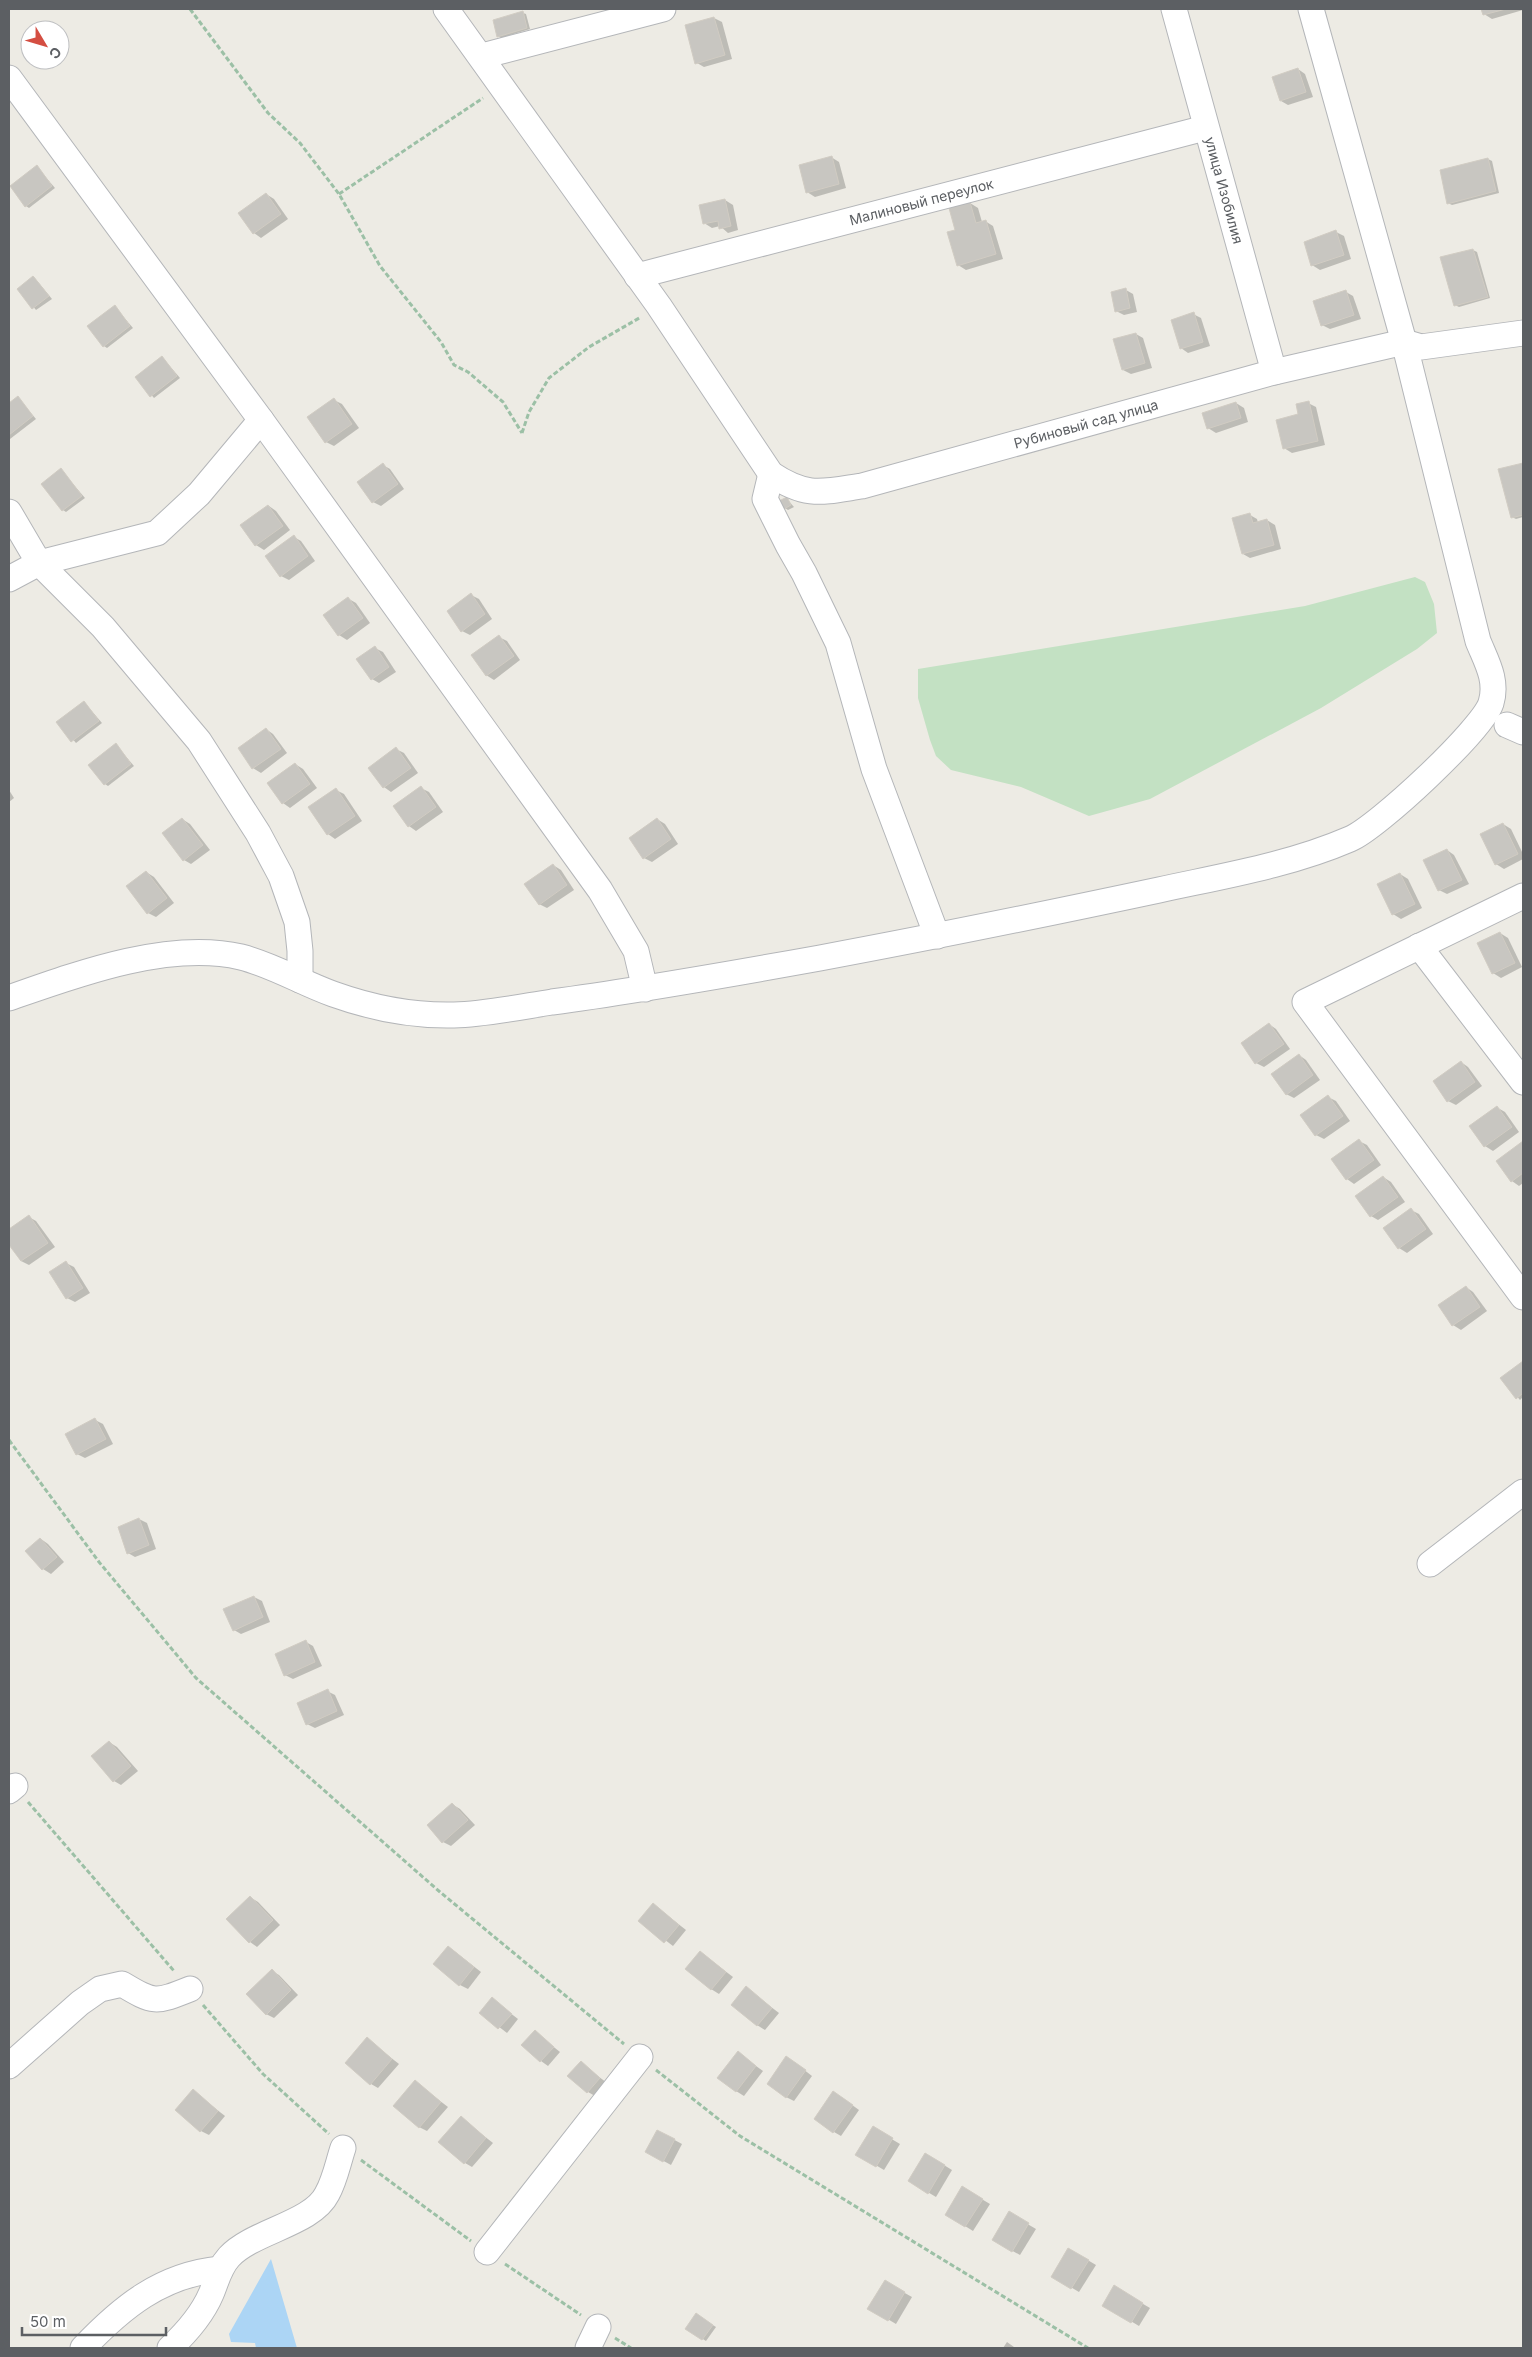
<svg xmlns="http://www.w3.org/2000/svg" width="1532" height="2357" font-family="Inter,sans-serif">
<rect width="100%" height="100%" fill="#edebe4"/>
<path fill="#c3e1c3" d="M1415,577L1425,582L1434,604L1437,633L1417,649L1321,708L1150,799L1089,816L1021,787L951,770L936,756L930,740L918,698V669L1305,606Z"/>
<path fill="#acd5f5" d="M271,2259L297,2348H256L255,2343L231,2342L229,2334Z"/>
<g fill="#0003">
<path d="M1482,9H1523V10L1492,19L1484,14Z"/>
<path d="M523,13L526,14L530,29L501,38L498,36Z"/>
<path d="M714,18L722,22L732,59L704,67L697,63Z"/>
<path d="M1298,69L1305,74L1313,97L1288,105L1281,101Z"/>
<path d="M831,157L839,162L846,188L815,197L807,192Z"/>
<path d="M1488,159L1492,161L1499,193L1452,205L1448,203Z"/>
<path d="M37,167L55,188L29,208L26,206Z"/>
<path d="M266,194L274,199L288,219L261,238L254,233Z"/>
<path d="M725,200L733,205L738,230L728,233L720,226L712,228L704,223Z"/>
<path d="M970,203L978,208L982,222L985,221L993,226L1003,259L966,270L958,265L957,231Z"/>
<path d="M1336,232L1344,236L1351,259L1320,270L1312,265Z"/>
<path d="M1473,250L1477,252L1490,298L1459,307L1455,305Z"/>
<path d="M34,277L52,299L36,310L19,289Z"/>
<path d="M1126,290L1133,294L1137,312L1124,315L1116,311Z"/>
<path d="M1346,292L1353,296L1361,319L1330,329L1322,325Z"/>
<path d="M115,307L133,328L107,348L104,346Z"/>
<path d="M1193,314L1201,318L1210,346L1188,353L1181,348Z"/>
<path d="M1136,334L1143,338L1152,368L1131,374L1123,370Z"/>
<path d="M162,357L180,378L154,398L136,377Z"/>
<path d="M18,398L36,419L10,439L9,405Z"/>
<path d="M334,400L342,404L359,428L334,446L326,442Z"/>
<path d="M1236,403L1244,408L1248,422L1216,433L1208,428Z"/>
<path d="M1308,403L1316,407L1325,445L1292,453L1284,448Z"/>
<path d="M1523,464V517L1516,519L1512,517L1499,470Z"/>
<path d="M383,465L390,469L404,489L381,506L373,502Z"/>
<path d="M61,470L85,498L66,512L63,510Z"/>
<path d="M787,499L794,507L788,510L785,508Z"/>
<path d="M269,506L276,511L290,530L264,550L256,545Z"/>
<path d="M1250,515L1257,519L1258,523L1267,520L1275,525L1281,549L1250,558L1243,554Z"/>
<path d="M294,537L301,541L315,561L289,580L281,576Z"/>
<path d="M471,595L479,599L492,619L470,635L462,631Z"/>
<path d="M349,599L356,603L370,623L347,640L339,635Z"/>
<path d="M499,637L507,641L520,660L494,680L486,675Z"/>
<path d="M375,648L383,652L396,672L379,683L372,679Z"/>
<path d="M84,702L102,723L76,743L58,722Z"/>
<path d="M266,729L273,734L287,753L261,773L253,768L239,748Z"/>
<path d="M116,745L134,766L108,786L105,784Z"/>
<path d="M396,749L404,753L418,773L391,792L384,787Z"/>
<path d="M295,764L303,769L317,788L290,808L283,803Z"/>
<path d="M421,788L429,792L443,812L416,831L409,826Z"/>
<path d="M9,790L14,798L9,802Z"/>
<path d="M336,790L344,794L362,821L335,839L328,834Z"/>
<path d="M182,819L190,824L210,850L191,864L184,860Z"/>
<path d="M657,819L665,824L678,844L652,862L644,858Z"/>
<path d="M1503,824L1511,829L1523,854V859L1504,869L1496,864Z"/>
<path d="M1447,850L1454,855L1469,884L1447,894L1439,890Z"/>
<path d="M553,865L561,870L574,890L547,908L539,904Z"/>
<path d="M146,872L154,877L174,903L156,917L148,913Z"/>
<path d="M1400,874L1408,879L1422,908L1401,919L1393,914Z"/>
<path d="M1500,933L1508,938L1522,967L1501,978L1493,973Z"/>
<path d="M1269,1024L1276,1029L1290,1049L1264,1067L1256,1063Z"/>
<path d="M1299,1055L1306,1060L1320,1080L1294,1098L1286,1094Z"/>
<path d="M1461,1062L1468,1067L1482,1086L1456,1105L1448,1101Z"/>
<path d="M1328,1097L1336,1101L1350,1121L1324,1139L1316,1135Z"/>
<path d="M1498,1108L1505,1112L1519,1132L1493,1151L1485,1146L1471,1127Z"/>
<path d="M1359,1141L1367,1145L1381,1165L1354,1184L1347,1179Z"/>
<path d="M1523,1143V1183L1519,1186L1512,1181L1498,1161Z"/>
<path d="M1383,1177L1391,1182L1405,1202L1378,1220L1371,1216Z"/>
<path d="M1411,1210L1419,1214L1433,1234L1407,1253L1399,1248Z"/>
<path d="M29,1217L36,1221L55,1247L29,1265L21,1261L9,1243V1230Z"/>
<path d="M66,1263L74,1267L90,1293L75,1302L67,1298Z"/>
<path d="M1466,1287L1473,1292L1487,1311L1461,1330L1453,1325L1439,1306Z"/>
<path d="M1523,1362V1397L1520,1400L1502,1379Z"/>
<path d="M95,1420L103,1424L113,1444L85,1458L77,1454Z"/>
<path d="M139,1519L147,1523L156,1549L135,1557L128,1553Z"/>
<path d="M41,1539L48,1544L64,1562L51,1574L43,1569L27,1551Z"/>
<path d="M254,1597L262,1601L270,1622L241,1634L234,1630Z"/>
<path d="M306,1642L313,1646L322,1666L293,1679L285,1675Z"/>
<path d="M327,1691L335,1695L344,1715L315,1728L307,1724Z"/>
<path d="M109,1742L117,1747L138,1771L121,1785L114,1781Z"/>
<path d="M452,1804L460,1809L475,1825L451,1846L443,1842Z"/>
<path d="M250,1897L258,1902L280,1925L257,1947L250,1942L228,1919Z"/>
<path d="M654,1905L686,1930L673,1946L640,1921Z"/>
<path d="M449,1947L481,1972L468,1989L460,1985Z"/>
<path d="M700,1952L733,1977L719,1994L711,1989Z"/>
<path d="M272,1971L279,1975L298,1995L274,2018L266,2014Z"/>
<path d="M746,1988L779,2013L765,2030L757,2025Z"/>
<path d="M492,1999L518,2019L507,2033L481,2013Z"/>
<path d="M535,2032L560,2052L548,2066L541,2061Z"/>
<path d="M367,2039L399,2064L378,2088L371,2084Z"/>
<path d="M738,2053L763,2071L744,2096L736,2091Z"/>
<path d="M794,2062L812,2076L794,2101L786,2097Z"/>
<path d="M581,2063L607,2083L595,2096L588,2092Z"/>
<path d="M415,2082L448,2107L427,2131L419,2127Z"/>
<path d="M193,2091L225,2116L209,2135L201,2131Z"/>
<path d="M841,2097L859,2110L841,2136L834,2132Z"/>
<path d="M461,2118L493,2143L472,2167L465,2163Z"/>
<path d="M873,2128L900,2144L884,2170L857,2154Z"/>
<path d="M658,2131L682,2144L671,2165L647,2152Z"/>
<path d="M926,2154L952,2170L936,2197L909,2181Z"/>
<path d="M963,2188L990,2204L973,2231L946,2214Z"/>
<path d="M1009,2213L1036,2229L1020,2255L993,2240Z"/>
<path d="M1069,2249L1096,2265L1079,2292L1052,2276Z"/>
<path d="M885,2282L912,2297L896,2324L869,2308Z"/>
<path d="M1114,2287L1150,2308L1139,2326L1104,2305Z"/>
<path d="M697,2315L716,2327L706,2341L687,2329Z"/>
<path d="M1007,2342L1014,2347L1016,2348H1003Z"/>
</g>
<g fill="#c8c6c1" stroke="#d1ccc3">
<path d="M1481,9H1506L1483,15Z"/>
<path d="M523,11L527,28L497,37L493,20Z"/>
<path d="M714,17L725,55L695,64L685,25Z"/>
<path d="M1298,68L1306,92L1280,101L1272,77Z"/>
<path d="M832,156L839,184L806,193L799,165Z"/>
<path d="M1488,158L1496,191L1447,204L1440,170Z"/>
<path d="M37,165L52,186L25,207L10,186Z"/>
<path d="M266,193L281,214L253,234L238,213Z"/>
<path d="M725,199L731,226L719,229L718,221L703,224L699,205Z"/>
<path d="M970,202L976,223L986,220L996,254L957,266L947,232L955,230L949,208Z"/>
<path d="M1336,230L1344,255L1311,266L1304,242Z"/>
<path d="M1473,249L1488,297L1454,306L1440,257Z"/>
<path d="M33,276L49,296L32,309L17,289Z"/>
<path d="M1126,288L1130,308L1115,312L1111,292Z"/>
<path d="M1346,290L1354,315L1321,326L1313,301Z"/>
<path d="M115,305L130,326L103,347L87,326Z"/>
<path d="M1194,312L1203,342L1180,349L1171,320Z"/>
<path d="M1136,333L1145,363L1122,370L1113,339Z"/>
<path d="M162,356L177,376L150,397L135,377Z"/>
<path d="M18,396L33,416L9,435V403Z"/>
<path d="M334,398L352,424L325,443L307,417Z"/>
<path d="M1309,401L1318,441L1283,449L1276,420L1298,414L1296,404Z"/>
<path d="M1236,402L1241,418L1207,429L1202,413Z"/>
<path d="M383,463L398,484L372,503L357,482Z"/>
<path d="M1523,463V515L1511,518L1498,469Z"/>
<path d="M61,468L82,496L62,511L41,484Z"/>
<path d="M787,497L791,505L784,509L779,501Z"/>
<path d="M268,505L283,526L255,546L240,525Z"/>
<path d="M1250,513L1253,523L1267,519L1274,545L1242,554L1232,518Z"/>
<path d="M294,535L308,556L280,577L265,556Z"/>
<path d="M471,593L485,614L461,632L447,611Z"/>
<path d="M348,597L363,618L338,636L323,615Z"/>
<path d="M499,635L514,656L486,676L471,655Z"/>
<path d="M375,646L389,667L371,680L356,659Z"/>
<path d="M84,701L99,721L71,742L56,722Z"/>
<path d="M266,728L281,749L252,769L238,748Z"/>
<path d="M116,743L131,764L104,785L88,765Z"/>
<path d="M396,747L411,768L383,788L368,768Z"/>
<path d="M295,763L310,784L282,804L267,783Z"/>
<path d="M421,786L436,807L408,827L393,806Z"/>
<path d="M336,788L355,816L327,835L308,807Z"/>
<path d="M182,818L203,845L183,861L162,833Z"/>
<path d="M657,818L671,839L643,859L629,838Z"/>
<path d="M1503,823L1518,854L1495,865L1480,834Z"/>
<path d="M1447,849L1462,880L1438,891L1423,860Z"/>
<path d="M553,864L567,885L539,905L524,884Z"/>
<path d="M146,871L167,898L147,914L126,886Z"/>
<path d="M1400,873L1415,904L1392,915L1377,884Z"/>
<path d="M1500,932L1515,963L1492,974L1477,943Z"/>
<path d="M1269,1023L1284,1044L1255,1064L1241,1043Z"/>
<path d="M1299,1054L1313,1075L1286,1095L1271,1074Z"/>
<path d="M1461,1061L1475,1082L1447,1102L1433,1081Z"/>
<path d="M1328,1095L1343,1116L1315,1136L1300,1115Z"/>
<path d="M1497,1106L1512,1127L1484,1147L1469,1126Z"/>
<path d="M1359,1139L1374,1160L1346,1180L1331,1159Z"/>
<path d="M1523,1141V1173L1511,1182L1496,1161Z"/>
<path d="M1383,1176L1398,1197L1370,1217L1355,1196Z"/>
<path d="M1411,1208L1426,1229L1398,1249L1383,1228Z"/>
<path d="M29,1215L48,1243L21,1261L9,1245V1229Z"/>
<path d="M66,1261L83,1288L66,1299L49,1272Z"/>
<path d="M1466,1286L1480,1307L1452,1326L1438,1305Z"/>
<path d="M1523,1361V1393L1516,1399L1500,1378Z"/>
<path d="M95,1418L106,1439L76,1455L65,1434Z"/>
<path d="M139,1518L149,1545L127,1554L118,1527Z"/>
<path d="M40,1538L57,1557L42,1570L25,1551Z"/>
<path d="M254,1596L263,1617L233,1631L223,1609Z"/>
<path d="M306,1640L315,1662L284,1676L275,1654Z"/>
<path d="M328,1689L337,1711L306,1725L297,1703Z"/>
<path d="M109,1741L131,1766L113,1782L91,1756Z"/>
<path d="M452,1803L468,1820L442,1843L427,1825Z"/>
<path d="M250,1896L273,1920L249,1943L226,1919Z"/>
<path d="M653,1903L679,1925L664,1943L638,1921Z"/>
<path d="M448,1946L474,1967L459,1986L433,1964Z"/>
<path d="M700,1951L726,1972L711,1990L685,1969Z"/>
<path d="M272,1969L291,1990L266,2015L246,1994Z"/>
<path d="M746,1986L772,2008L757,2026L731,2005Z"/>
<path d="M492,1997L512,2014L498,2029L479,2013Z"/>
<path d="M535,2030L554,2047L540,2062L521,2045Z"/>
<path d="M367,2037L392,2059L370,2085L345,2063Z"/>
<path d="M738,2051L756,2066L736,2092L717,2078Z"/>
<path d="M786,2056L806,2070L786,2098L767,2084Z"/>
<path d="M581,2061L600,2078L587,2093L567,2076Z"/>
<path d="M415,2080L441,2102L419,2128L393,2106Z"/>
<path d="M193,2089L218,2111L200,2132L175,2110Z"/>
<path d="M833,2091L853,2105L833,2133L814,2119Z"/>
<path d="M461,2116L486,2138L464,2164L438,2142Z"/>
<path d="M873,2126L893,2138L876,2167L855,2155Z"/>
<path d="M657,2130L675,2139L663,2162L645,2152Z"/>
<path d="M925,2153L945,2165L928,2194L908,2181Z"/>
<path d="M962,2186L983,2199L965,2227L945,2215Z"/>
<path d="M1009,2211L1029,2223L1012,2252L992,2240Z"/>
<path d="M1068,2248L1089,2260L1071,2289L1051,2277Z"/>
<path d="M885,2280L905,2292L888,2321L867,2309Z"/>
<path d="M1114,2285L1143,2303L1131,2323L1102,2306Z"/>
<path d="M696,2313L713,2325L702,2340L685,2329Z"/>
</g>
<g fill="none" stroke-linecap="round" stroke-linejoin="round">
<g stroke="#b4b6b9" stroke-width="27">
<g id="minor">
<path id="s1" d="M446,9L659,306L771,474C807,498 822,492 862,486L1274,372L1404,342L1421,347L1523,333"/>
<path id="s2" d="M1174,9L1274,372"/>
<path d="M482,56L663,9"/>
<path d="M9,78L261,420L600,890L636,951L645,989"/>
<path id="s3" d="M637,276L1205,128"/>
<path d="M771,474L765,499L788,545L804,573L838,643L874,769L937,936"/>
<path d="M9,512L39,563L103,627L199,741L258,833L281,876L297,922L300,951V980"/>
<path d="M9,579L39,563L157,533L199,494L261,420"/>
<path d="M1507,725L1523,732"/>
<path d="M1523,896L1305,1002L1523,1297"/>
<path d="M1419,946L1523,1082"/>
<path d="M9,998C77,974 169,940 241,957C273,965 302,983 333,994C372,1008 412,1016 454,1015C486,1014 520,1007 552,1002C642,990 731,974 820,958C933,937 1046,914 1159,890C1223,876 1290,865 1350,839C1377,828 1483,729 1491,703C1498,680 1486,661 1478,641L1404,342L1311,9"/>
<path d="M1430,1564L1523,1492"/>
<path d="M9,1791L15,1786"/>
<path d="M9,2066L80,2003L100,1989L122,1984C154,2003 155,2003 190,1989"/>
<path d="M487,2252L640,2057"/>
<path d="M83,2348C122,2307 161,2275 220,2269"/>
<path d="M170,2348C186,2333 202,2315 211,2294C217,2280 219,2268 229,2257C253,2231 312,2224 327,2194C335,2180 338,2163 343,2148"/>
<path d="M588,2348L598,2327"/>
</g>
</g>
<g stroke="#9cc0a6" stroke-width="3" stroke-dasharray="5 2.5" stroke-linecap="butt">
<path d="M190,9L268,113L300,143L339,194L380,266L441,342L454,365L468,372L503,402L522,433"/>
<path d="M339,194L483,98"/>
<path d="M522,433L529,412L549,378L589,347L641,317"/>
<path d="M9,1440L99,1562L196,1678L440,1892L624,2044"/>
<path d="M28,1802L174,1971"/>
<path d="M203,2005L263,2074L329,2134"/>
<path d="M656,2070L740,2136L1088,2348"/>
<path d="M361,2160L471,2241"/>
<path d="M505,2264L581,2315"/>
<path d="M615,2338L631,2348"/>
</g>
<use href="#minor" stroke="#fff" stroke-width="25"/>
</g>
<g text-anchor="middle" stroke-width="4" stroke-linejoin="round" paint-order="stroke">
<g font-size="14" fill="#5c5f63" stroke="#fff">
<text dy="5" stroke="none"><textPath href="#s2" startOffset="188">улица Изобилия</textPath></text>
<text dy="5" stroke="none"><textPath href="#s3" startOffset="294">Малиновый переулок</textPath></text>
<text dy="5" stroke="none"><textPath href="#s1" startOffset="895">Рубиновый сад улица</textPath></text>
</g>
</g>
<rect width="1532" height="2357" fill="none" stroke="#5c5f63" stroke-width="20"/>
<g transform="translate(45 45) rotate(128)"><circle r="24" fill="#ffffff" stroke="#bebfc1"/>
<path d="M0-4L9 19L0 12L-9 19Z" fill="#d44e42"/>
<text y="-8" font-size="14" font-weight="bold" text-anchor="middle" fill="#5c5f63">С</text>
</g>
<path d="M22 2327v8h144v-8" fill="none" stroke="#5c5f63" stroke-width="2.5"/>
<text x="30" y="2327" font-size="15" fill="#5c5f63" stroke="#ffffff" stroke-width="4" paint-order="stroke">50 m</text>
</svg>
